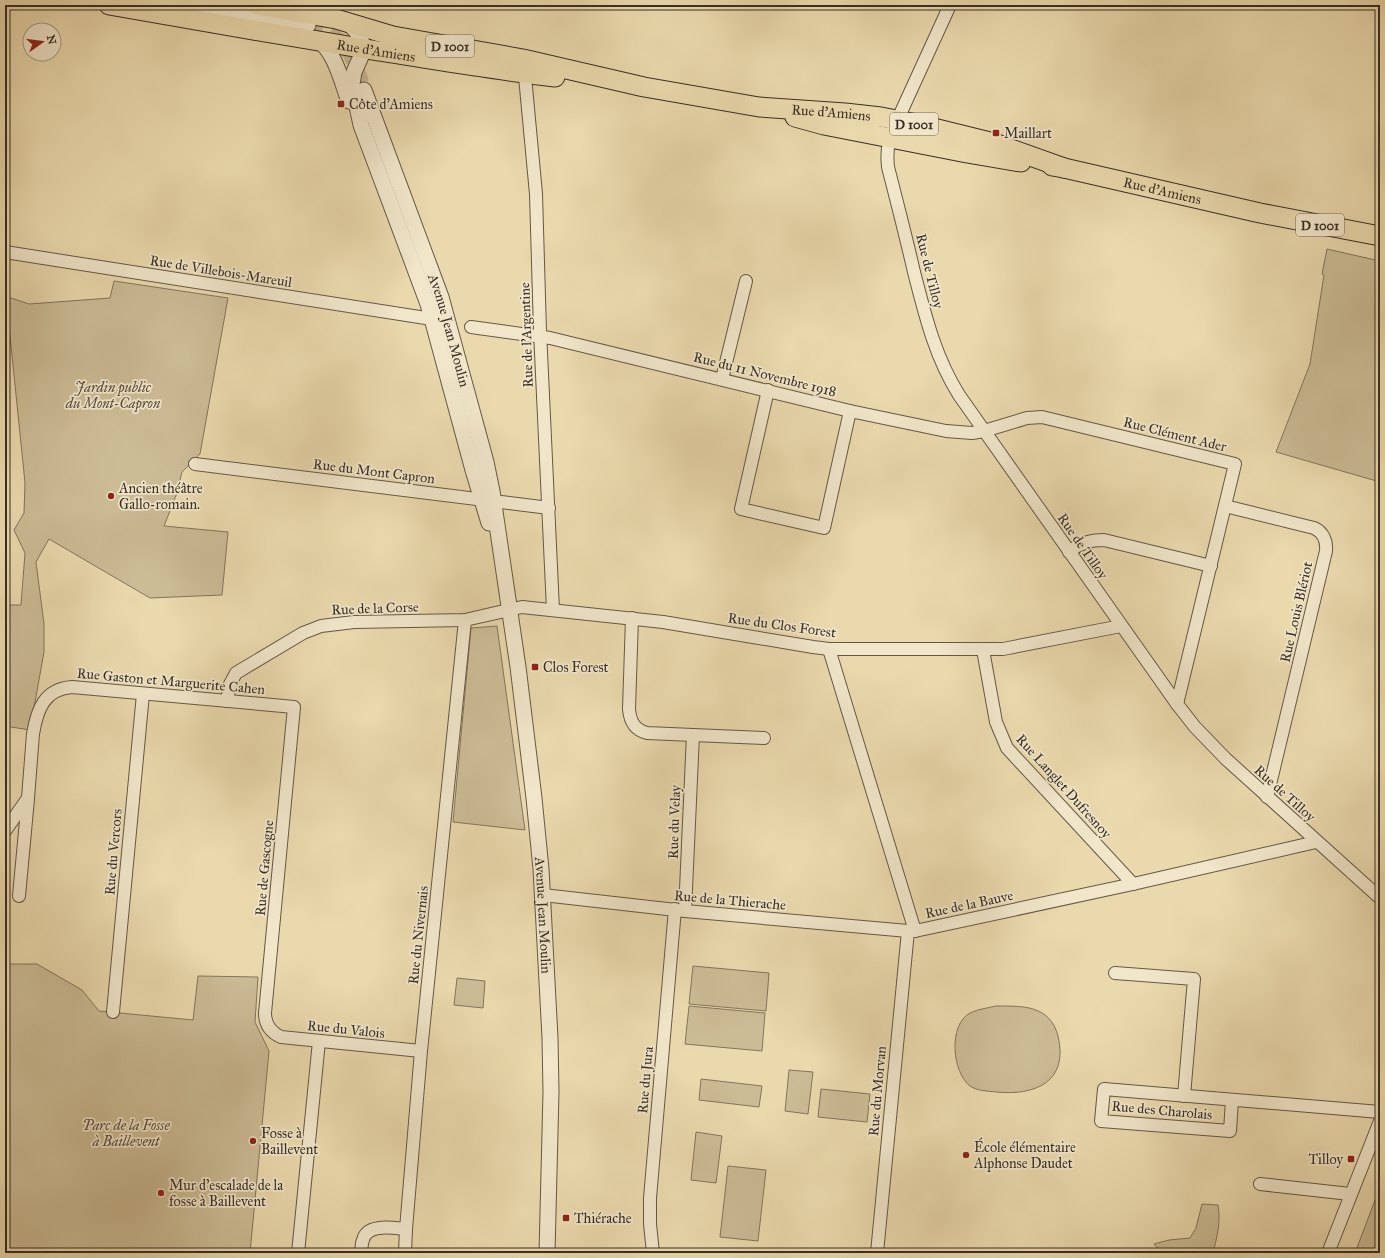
<svg xmlns="http://www.w3.org/2000/svg" width="1385" height="1258" font-family="'IM FELL Great Primer',serif">
<rect width="100%" height="100%" fill="#ead9ad"/>
<filter id="stains"><feTurbulence type="fractalNoise" baseFrequency=".005" numOctaves="4"/><feColorMatrix values="0 0 0 0 .2 0 0 0 0 .09 0 0 0 0 .02 0 0 0 .5 -.17"/></filter>
<radialGradient id="worn" r=".72"><stop offset=".6" stop-color="#630" stop-opacity="0"/><stop offset="1" stop-color="#630" stop-opacity=".3"/></radialGradient>
<g fill="#ccbc96" stroke="#82755e">
<path d="M1327,249L1380,261V482L1276,452L1310,364L1324,275L1322,274Z"/>
<path d="M114,281L228,298L200,454L182,472L177,493L164,526L228,532L222,595L150,598L49,539L36,562L44,624V652L30,730L5,726V605H21L25,553L14,530L24,513L25,483L9,326L8,297L29,304L110,298Z"/>
<path d="M497,626L525,830L453,822L471,628Z"/>
<path d="M5,964H37L82,990L99,1011L193,1020L198,976L258,977L255,1022L269,1051L250,1253H5Z"/>
<path d="M693,966L769,973L766,1011L689,1004Z"/>
<path d="M457,978L485,981L483,1008L454,1005Z"/>
<path d="M689,1006L765,1013L762,1051L685,1044Z"/>
<path d="M996,1006C1023,1006 1050,1005 1058,1036C1069,1082 1035,1096 996,1092C988,1091 977,1091 970,1086C952,1072 948,1025 970,1013C978,1009 988,1008 996,1006Z"/>
<path d="M789,1070L813,1072L808,1114L785,1111Z"/>
<path d="M701,1079L762,1086L759,1107L699,1100Z"/>
<path d="M821,1089L870,1094L867,1122L818,1117Z"/>
<path d="M696,1132L722,1136L716,1183L691,1180Z"/>
<path d="M728,1166L766,1170L758,1241L720,1237Z"/>
<path d="M1380,1187V1253H1355Z"/>
<path d="M1202,1204L1218,1205C1221,1222 1217,1237 1213,1253H1162L1154,1244L1169,1240L1190,1238L1196,1228Z"/>
</g>
<g fill="none" stroke-linecap="round" stroke-linejoin="round">
<path stroke="#c6b792" stroke-width="15" stroke-dasharray="15 8" stroke-linecap="butt" d="M308,25C347,35 352,54 364,90"/>
<g stroke="#645947" stroke-width="14">
<g id="minor">
<path d="M950,5L897,121C889,138 886,148 888,167C897,202 906,237 914,272C925,315 935,357 959,395L1177,704L1195,727L1226,759L1380,898"/>
<path d="M524,66L536,194L540,331L553,610"/>
<path d="M5,252L432,319"/>
<path d="M471,327L550,338L850,411L946,431L972,433L984,431L1027,418L1042,417L1235,464L1177,704"/>
<path d="M722,379L746,281"/>
<path d="M768,390L741,509L824,528L850,411"/>
<path d="M195,464L549,508"/>
<path d="M1225,506L1314,528C1323,532 1327,541 1326,551L1267,797"/>
<path d="M1069,552C1080,543 1090,540 1104,540L1211,566"/>
<path d="M632,618L629,709C630,722 635,730 647,733L693,735L685,911"/>
<path d="M829,649L915,931L1133,884L1316,842"/>
<path d="M983,650L996,722L1007,748L1133,884"/>
<path d="M227,701L230,684L236,673L303,633L321,626L354,622L465,620L522,607L663,622L813,647L829,649H1003L1121,626"/>
<path d="M693,735L764,738"/>
<path d="M5,831L28,798L33,734C37,710 44,689 72,687L294,707L265,1013C265,1024 270,1032 281,1037L421,1051"/>
<path d="M543,895L685,911L908,931H915"/>
<path d="M19,896L28,799"/>
<path d="M1115,973L1194,979L1184,1096"/>
<path d="M113,1012L143,694"/>
<path d="M1232,1100L1230,1131L1101,1121L1104,1089L1380,1112"/>
<path d="M1260,1184L1350,1194"/>
<path d="M298,1253L319,1041"/>
<path d="M361,1253C362,1249 361,1244 363,1240C367,1223 393,1228 406,1229"/>
<path d="M405,1253L406,1229L421,1051L465,620"/>
<path d="M653,1253L650,1224V1198L675,909"/>
<path d="M877,1253L908,931"/>
<path d="M1328,1253L1380,1121"/>
</g>
</g>
<g stroke="#645947" stroke-width="17">
<g id="tertiary">
<path d="M189,5L308,25"/>
<path d="M349,24L357,32L363,45L362,54L354,72L352,84L361,125L428,304L473,470L489,523"/>
<path d="M319,41C335,52 342,83 349,101"/>
<path id="s1" d="M364,90L441,297L486,462L492,491L518,667L534,798L541,869L550,1038L551,1092L547,1253"/>
</g>
</g>
<g stroke="#382e25" stroke-width="21">
<g id="primary">
<path id="s2" d="M109,5C199,21 288,36 378,51C437,60 496,70 555,77"/>
<path id="s3" d="M257,5L336,19L393,36L523,59L644,87L759,107L845,113L881,117L917,124L994,143L1064,168"/>
<path d="M795,117L824,125L967,153L1021,162"/>
<path id="s4" d="M1052,166L1064,168L1260,213L1380,236"/>
</g>
</g>
<use href="#minor" stroke="#f1e6ca" stroke-width="12"/>
<use href="#tertiary" stroke="#f1e6ca" stroke-width="15"/>
<use href="#primary" stroke="#ead9ad" stroke-width="19"/>
</g>
<g fill="#8f2418" stroke="#f1e6ca" stroke-width="1.5">
<rect x="337" y="100" width="8" height="8" rx="2"/>
<rect x="992" y="129" width="8" height="8" rx="2"/>
<circle cx="111" cy="496" r="4"/>
<rect x="531" y="663" width="8" height="8" rx="2"/>
<circle cx="253" cy="1141" r="4"/>
<circle cx="966" cy="1155" r="4"/>
<rect x="1347" y="1155" width="8" height="8" rx="2"/>
<circle cx="161" cy="1193" r="4"/>
<rect x="562" y="1214" width="8" height="8" rx="2"/>
</g>
<g text-anchor="middle" stroke-width="3.5" stroke-linejoin="round" paint-order="stroke">
<g fill="#f1e6ca" stroke="#706556" stroke-width="1">
<rect x="426" y="35" width="48" height="22" rx="3"/>
<rect x="890" y="113" width="48" height="22" rx="3"/>
<rect x="1296" y="214" width="48" height="22" rx="3"/>
</g>
<g font-size="13" font-weight="bold" fill="#382e25">
<text x="450" y="51">D 1001</text>
<text x="914" y="129">D 1001</text>
<text x="1320" y="230">D 1001</text>
</g>
<g font-size="14" fill="#382e25" stroke="#f1e6ca">
<text dy="5" stroke="none"><textPath href="#s2" startOffset="271">Rue d'Amiens</textPath></text>
<text dy="5" stroke="none"><textPath href="#s3" startOffset="585">Rue d'Amiens</textPath></text>
<text dy="5" stroke="none"><textPath href="#s4" startOffset="113">Rue d'Amiens</textPath></text>
<text transform="translate(221 271) rotate(9)" y="5">Rue de Villebois-Mareuil</text>
<text transform="translate(930 271) rotate(76)" y="5">Rue de Tilloy</text>
<text dy="5" stroke="none"><textPath href="#s1" startOffset="255">Avenue Jean Moulin</textPath></text>
<text transform="translate(526 335) rotate(-92)" y="5">Rue de l'Argentine</text>
<text transform="translate(765 374) rotate(14)" y="5">Rue du 11 Novembre 1918</text>
<text transform="translate(1175 434) rotate(14)" y="5">Rue Clément Ader</text>
<text transform="translate(374 471) rotate(7)" y="5">Rue du Mont Capron</text>
<text transform="translate(1083 546) rotate(55)" y="5">Rue de Tilloy</text>
<text transform="translate(375 608) rotate(-2)" y="5">Rue de la Corse</text>
<text transform="translate(1296 612) rotate(-77)" y="5">Rue Louis Blériot</text>
<text transform="translate(782 625) rotate(8)" y="5">Rue du Clos Forest</text>
<text transform="translate(171 681) rotate(5)" y="5">Rue Gaston et Marguerite Cahen</text>
<text transform="translate(1064 786) rotate(48)" y="5">Rue Langlet Dufresnoy</text>
<text transform="translate(1285 793) rotate(42)" y="5">Rue de Tilloy</text>
<text transform="translate(674 822) rotate(-88)" y="5">Rue du Velay</text>
<text transform="translate(113 852) rotate(-85)" y="5">Rue du Vercors</text>
<text transform="translate(264 868) rotate(-85)" y="5">Rue de Gascogne</text>
<text transform="translate(730 900) rotate(5)" y="5">Rue de la Thierache</text>
<text transform="translate(969 904) rotate(-12)" y="5">Rue de la Bauve</text>
<text dy="5" stroke="none"><textPath href="#s1" startOffset="849">Avenue Jean Moulin</textPath></text>
<text transform="translate(418 935) rotate(-84)" y="5">Rue du Nivernais</text>
<text transform="translate(346 1029) rotate(6)" y="5">Rue du Valois</text>
<text transform="translate(645 1080) rotate(-85)" y="5">Rue du Jura</text>
<text transform="translate(877 1091) rotate(-85)" y="5">Rue du Morvan</text>
<text transform="translate(1162 1110) rotate(5)" y="5">Rue des Charolais</text>
</g>
<g font-size="14" fill="#382e25" stroke="#f1e6ca" text-anchor="start">
<text x="349" y="109">Côte d'Amiens</text>
<text x="1004" y="138">Maillart</text>
<text x="119" y="493">Ancien théâtre<tspan x="119" dy="16">Gallo-romain.</tspan></text>
<text x="543" y="672">Clos Forest</text>
<text x="261" y="1138">Fosse à<tspan x="261" dy="16">Baillevent</tspan></text>
<text x="974" y="1152">École élémentaire<tspan x="974" dy="16">Alphonse Daudet</tspan></text>
<text x="1343" y="1164" text-anchor="end">Tilloy</text>
<text x="169" y="1190">Mur d'escalade de la<tspan x="169" dy="16">fosse à Baillevent</tspan></text>
<text x="574" y="1223">Thiérache</text>
</g>
<g font-size="14" font-style="italic" fill="#564a3c" stroke="#f1e6ca">
<text x="113" y="392">Jardin public<tspan x="113" dy="16">du Mont-Capron</tspan></text>
<text x="126" y="1130">Parc de la Fosse<tspan x="126" dy="16">à Baillevent</tspan></text>
</g>
</g>
<rect width="1385" height="1258" fill="none" stroke="#ead9ad" stroke-width="20"/>
<rect x="6" y="6" width="1373" height="1246" fill="none" stroke="#382e25" stroke-width="2"/>
<rect x="10" y="10" width="1365" height="1238" fill="none" stroke="#382e25"/>
<g transform="translate(42 42) rotate(76)"><circle r="19" fill="#f1e6ca" stroke="#a79c88"/>
<path d="M0-3L7 15L0 10L-7 15Z" fill="#8f2418"/>
<text y="-6" font-size="11" font-weight="bold" text-anchor="middle" fill="#382e25">N</text>
</g>
<rect width="100%" height="100%" filter="url(#stains)"/>
<rect width="100%" height="100%" fill="url(#worn)"/>
</svg>
